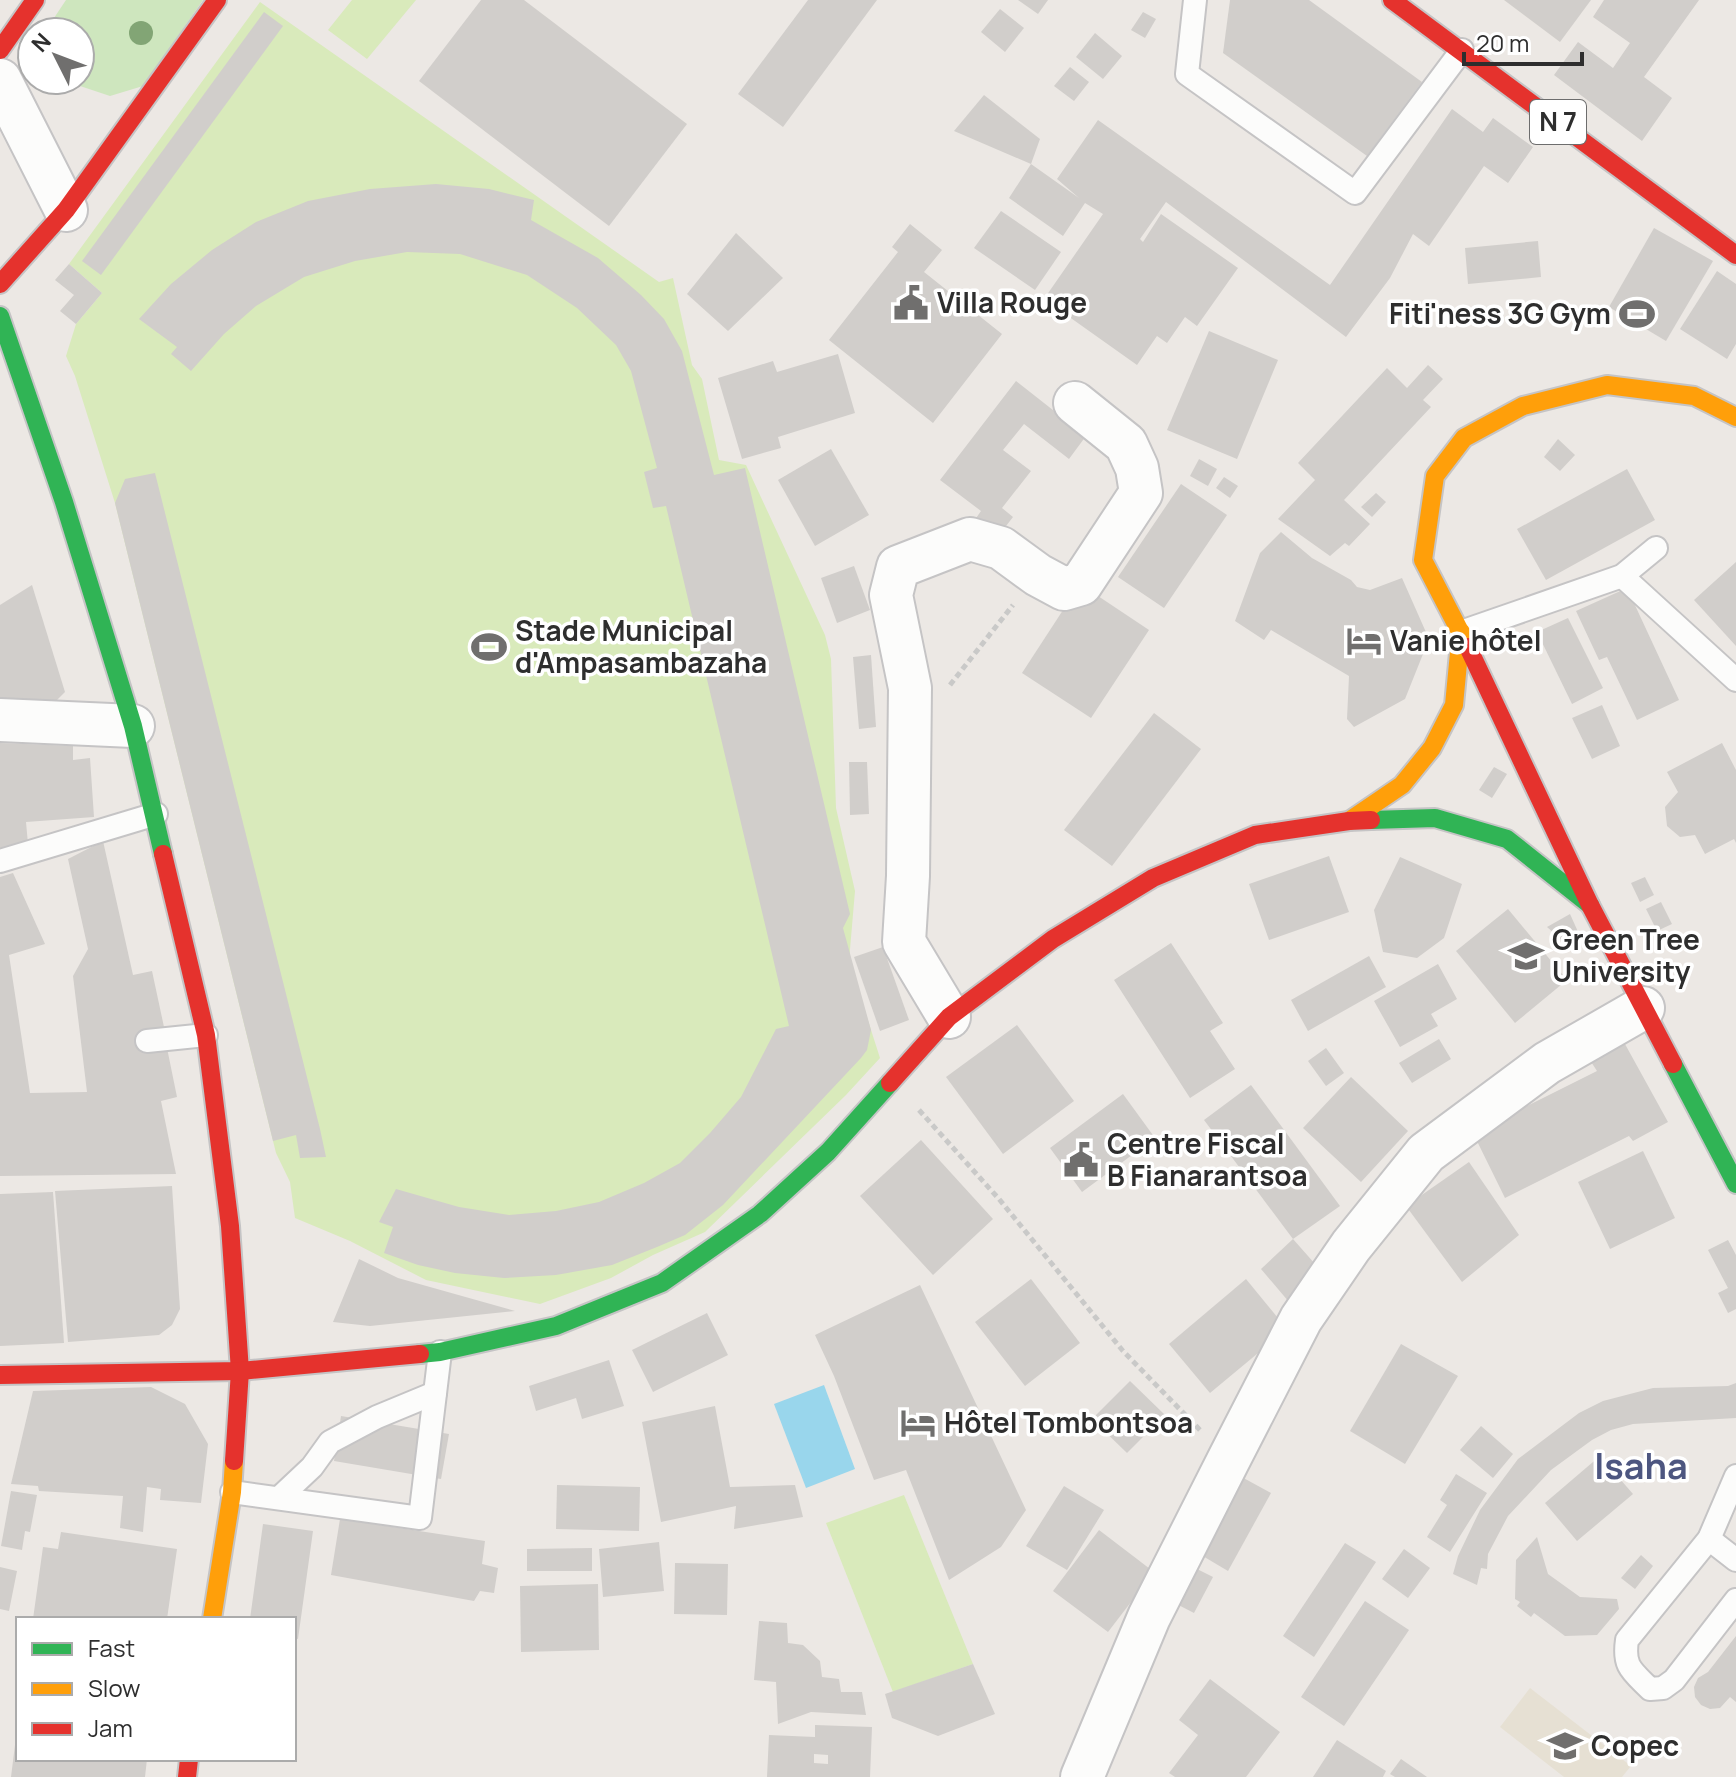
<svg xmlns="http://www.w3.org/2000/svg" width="1736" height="1777" font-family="Manrope,sans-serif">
<rect width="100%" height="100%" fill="#ece8e4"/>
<path fill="#e6e0d3" d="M1530,1688L1631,1766L1622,1777H1564L1500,1727Z"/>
<path fill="#cee6be" d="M66,0H203L143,86L110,96L74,84L72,80H80V32H54V18Z"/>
<g fill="#d9eabb">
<path d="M352,0H416L367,59L328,30Z"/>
<path d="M260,2L659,282L673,278L692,365L702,379L719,460L746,465L825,635L831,659L836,808L855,891L849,961L880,1058L846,1095L705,1232L653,1255L611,1278L540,1304L426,1280L350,1241L295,1218L290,1182L276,1153L115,503L75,376L66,356L76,324L102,293L69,264Z"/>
<path d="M904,1495L973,1664L893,1692L826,1523Z"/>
</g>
<path fill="#99d6ec" d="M824,1385L855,1469L806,1488L774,1404Z"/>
<g fill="#d1cecb" fill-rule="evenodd">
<path d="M481,0H524L687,124L609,226L419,81Z"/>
<path d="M808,0H877L783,127L738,94Z"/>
<path d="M1018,0H1048L1038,14Z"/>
<path d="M1230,0H1309L1422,82L1367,156L1223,53Z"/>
<path d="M1504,0H1591L1560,42Z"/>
<path d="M1604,0H1699L1644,77L1672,98L1642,141L1554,75L1578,42L1613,68L1630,43L1593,17Z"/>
<path d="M1000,9L1024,28L1005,52L981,32Z"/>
<path d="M264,12L283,26L101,275L82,261Z"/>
<path d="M1143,12L1156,19L1145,38L1131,30Z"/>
<path d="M1095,33L1122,56L1103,79L1076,57Z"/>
<path d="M1070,67L1089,82L1074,101L1054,86Z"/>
<path d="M984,95L1040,139L1031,164L954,131Z"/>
<path d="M1452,109L1483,132L1493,118L1533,147L1508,183L1484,166L1429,246L1413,234L1390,278L1346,337L1166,202L1140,239L1143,242L1161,214L1238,268L1197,326L1185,317L1167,343L1157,336L1137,365L1044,299L1103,214L1085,203L1063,236L1009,198L1031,164L1079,198L1057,179L1098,120L1330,285Z"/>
<path d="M436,184L489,189L534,200L531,220L598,258L641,295L664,319L682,351L714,475L745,468L850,914L843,928L871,1030L867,1050L861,1058L723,1205L685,1235L657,1247L612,1265L556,1275L504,1278L455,1273L418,1265L384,1253L393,1227L379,1222L396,1189L459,1207L509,1215L556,1211L599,1202L644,1183L680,1163L710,1133L741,1097L776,1029L789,1026L666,506L653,508L644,472L657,468L631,371L616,345L577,308L527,275L460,254L407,252L355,261L304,277L256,306L224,334L191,371L171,354L177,347L139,319L171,284L212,250L256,222L308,201L370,189Z"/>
<path d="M1001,211L1061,252L1035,290L974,248Z"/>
<path d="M910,224L942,250L924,272L1002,334L933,423L829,340L898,252L892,247Z"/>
<path d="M1654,228L1713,261L1666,341L1609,307Z"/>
<path d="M736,233L783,278L728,331L687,294Z"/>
<path d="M1538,241L1541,277L1468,284L1465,248Z"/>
<path d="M69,264L102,293L76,324L60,311L74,295L55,280Z"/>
<path d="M1717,271L1736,284V344L1727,359L1680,329Z"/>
<path d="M1209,331L1278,360L1237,459L1167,430Z"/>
<path d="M838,354L855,413L778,437L781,448L742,459L718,378L773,361L777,372Z"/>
<path d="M1428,365L1443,379L1423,400L1431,407L1344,500L1370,524L1349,546L1345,543L1330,556L1278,519L1315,480L1298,463L1387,368L1407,388Z"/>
<path d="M1016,381L1086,436L1069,459L1024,424L1003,450L1031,471L1002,508L1013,517L996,539L974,521L981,511L940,480Z"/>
<path d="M1558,439L1575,455L1560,471L1544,457Z"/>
<path d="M831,449L869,515L815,546L778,480Z"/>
<path d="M1199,459L1217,469L1208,486L1190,476Z"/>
<path d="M1627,469L1655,520L1546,580L1517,529Z"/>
<path d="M155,473L320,1129L326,1157L300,1158L296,1135L273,1141L115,503L125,479Z"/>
<path d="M1224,477L1238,486L1230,498L1216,488Z"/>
<path d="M1181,484L1227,515L1164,608L1118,577Z"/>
<path d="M1376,493L1386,502L1372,517L1361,507Z"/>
<path d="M1281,532L1312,558L1351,580L1357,587L1370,590L1402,578L1429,639L1405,699L1354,727L1347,719L1349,676L1271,630L1264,640L1235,621L1260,553Z"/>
<path d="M1736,562V646L1694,600Z"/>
<path d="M854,566L870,610L837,623L821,578Z"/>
<path d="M1080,584L1149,630L1091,718L1022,673Z"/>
<path d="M32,585L65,692L47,710L0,703V605Z"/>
<path d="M1627,588L1679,700L1637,720L1607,657L1599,660L1576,611Z"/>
<path d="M1568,618L1603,688L1572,704L1537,632Z"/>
<path d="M871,655L876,727L859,729L853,657Z"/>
<path d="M1602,705L1620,746L1592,759L1572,718Z"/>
<path d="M1154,713L1201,749L1112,866L1064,830Z"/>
<path d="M0,743L73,746V760L90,758L94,817L26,822L28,844L0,854Z"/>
<path d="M1722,743L1736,770V843L1734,839L1705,854L1695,835L1680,837L1667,826L1665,807L1678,792L1667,772Z"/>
<path d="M849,762H867L869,814L850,815Z"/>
<path d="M1494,767L1507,774L1492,798L1479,790Z"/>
<path d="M103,841L133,975L152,971L164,1027L145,1031L150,1052L167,1048L177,1097L161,1101L176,1174L0,1176V877L13,873L45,944L9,955L30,1093L87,1092L73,976L88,949L68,859Z"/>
<path d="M1329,856L1349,912L1269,940L1249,884Z"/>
<path d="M1400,857L1462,884L1444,938L1417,958L1383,952L1374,910Z"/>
<path d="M1645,877L1654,895L1640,902L1631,883Z"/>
<path d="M1661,902L1672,924L1657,931L1646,909Z"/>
<path d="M1508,909L1567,980L1515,1023L1456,951Z"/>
<path d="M1570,914L1579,934L1563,941L1547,927Z"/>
<path d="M1171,943L1223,1023L1210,1031L1235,1069L1190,1098L1114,980Z"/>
<path d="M883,947L909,1020L880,1031L854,957Z"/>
<path d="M1369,956L1386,987L1308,1031L1291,1000Z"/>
<path d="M1438,964L1457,999L1431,1014L1438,1026L1400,1047L1374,1001Z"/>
<path d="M1017,1025L1074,1101L1003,1154L946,1077Z"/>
<path d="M1620,1035L1668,1122L1633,1141L1629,1136L1505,1198L1473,1133L1597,1071L1586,1054Z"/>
<path d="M1439,1039L1451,1059L1412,1083L1399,1063Z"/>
<path d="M1326,1048L1344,1073L1326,1086L1308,1061Z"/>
<path d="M1351,1077L1408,1131L1361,1182L1303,1128Z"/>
<path d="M1251,1085L1340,1206L1293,1239L1204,1120Z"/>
<path d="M1123,1094L1155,1138L1082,1192L1050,1148Z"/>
<path d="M921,1140L993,1219L933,1275L860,1196Z"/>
<path d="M1643,1151L1675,1218L1610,1249L1578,1182Z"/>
<path d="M1469,1162L1519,1235L1462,1282L1406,1206Z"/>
<path d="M172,1186L180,1309L172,1325L159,1335L68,1342L55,1191Z"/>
<path d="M53,1192L64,1343L0,1346V1194Z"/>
<path d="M1293,1239L1323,1273L1289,1302L1261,1269Z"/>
<path d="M1728,1240L1736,1255V1309L1728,1313L1718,1293L1728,1288L1708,1250Z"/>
<path d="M359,1259L398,1278L515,1311L370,1326L333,1322Z"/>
<path d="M1031,1279L1080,1343L1025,1386L975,1322Z"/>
<path d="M1246,1279L1287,1329L1210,1393L1169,1344Z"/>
<path d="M920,1285L1026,1510L1001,1547L949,1580L906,1470L874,1480L834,1376L815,1335Z"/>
<path d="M707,1313L728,1355L653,1392L632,1350Z"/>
<path d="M1401,1344L1458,1376L1405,1464L1350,1431Z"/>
<path d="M609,1360L624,1406L582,1419L576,1398L536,1411L529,1386Z"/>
<path d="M1130,1381L1165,1415L1127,1453L1092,1419Z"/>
<path d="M1736,1383V1418L1633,1424L1611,1430L1592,1440L1551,1470L1508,1516L1488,1554L1487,1569L1481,1568L1477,1585L1453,1574L1458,1556L1480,1510L1518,1459L1579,1413L1603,1401L1653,1388L1728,1386Z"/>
<path d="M151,1387L185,1404L208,1444L201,1503L160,1500L161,1489L147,1487L143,1532L120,1528L123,1496L39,1491L38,1486L11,1484L33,1391Z"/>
<path d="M715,1406L730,1487L795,1485L803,1517L734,1529L736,1506L661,1522L642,1422Z"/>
<path d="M341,1416L449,1434L441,1479L334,1461Z"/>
<path d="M1481,1426L1513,1454L1493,1478L1460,1450Z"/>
<path d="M1600,1456L1633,1494L1577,1541L1545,1503Z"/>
<path d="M1456,1474L1487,1493L1450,1552L1427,1537L1447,1505L1440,1500Z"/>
<path d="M1238,1475L1271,1493L1228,1571L1196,1552Z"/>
<path d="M557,1485L640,1487L639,1531L556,1529Z"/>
<path d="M1064,1486L1104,1510L1067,1570L1026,1546Z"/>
<path d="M11,1491L37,1495L30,1532L25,1531L22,1550L1,1546Z"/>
<path d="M340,1519L485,1541L482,1564L498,1568L494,1593L480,1591L474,1601L331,1575Z"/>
<path d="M263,1524L313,1531L298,1639L294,1638V1619H250Z"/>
<path d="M1099,1530L1154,1572L1108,1632L1053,1591Z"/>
<path d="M61,1532L177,1549L167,1619H33L43,1547L58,1549Z"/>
<path d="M1537,1537L1548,1574L1580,1597L1617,1599L1619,1609L1597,1635L1565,1636L1534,1613L1531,1617L1517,1606L1520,1602L1515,1599L1516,1560Z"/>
<path d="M659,1542L664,1591L603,1597L599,1549Z"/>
<path d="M1345,1543L1376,1562L1314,1657L1283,1636Z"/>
<path d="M592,1548V1571H527V1549Z"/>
<path d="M1404,1549L1430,1568L1408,1598L1382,1579Z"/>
<path d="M1641,1555L1653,1566L1635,1589L1621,1578Z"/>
<path d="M1181,1561L1213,1577L1194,1613L1163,1597Z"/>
<path d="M675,1563L728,1564L727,1615L674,1614Z"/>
<path d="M0,1567L17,1571L9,1611L0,1609Z"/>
<path d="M598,1584L599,1650L521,1652L520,1586Z"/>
<path d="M1365,1601L1409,1630L1344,1726L1301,1697Z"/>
<path d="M759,1621L787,1623L788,1643L803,1645L820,1661L822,1677L839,1679L841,1692H862L866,1715L811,1712L778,1724L776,1682L754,1680Z"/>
<path d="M1736,1636V1702L1730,1697L1720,1708L1710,1709L1701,1705L1695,1697L1694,1687L1698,1678L1708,1672Z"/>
<path d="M973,1664L995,1714L938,1736L892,1718L885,1694Z"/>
<path d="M1210,1679L1280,1732L1246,1777H1175L1169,1773L1198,1735L1179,1720Z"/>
<path d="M815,1725L872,1727L870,1777H767L769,1735L815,1737ZM814,1754L828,1755V1764L814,1763Z"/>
<path d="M16,1737L18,1759H147L145,1777H11Z"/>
<path d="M1337,1740L1386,1771L1383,1777H1313Z"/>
<path d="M1401,1759L1427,1777H1395L1390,1774Z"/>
</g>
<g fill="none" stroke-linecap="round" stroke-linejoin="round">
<g stroke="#c5c4c5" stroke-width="26">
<g id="lane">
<path d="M1195,0L1187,74L1355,193L1462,50"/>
<path d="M1622,576L1736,680"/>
<path d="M1461,632L1622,576L1656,548"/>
<path d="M0,861L156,814"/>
<path d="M147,1041L206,1035"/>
<path d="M1736,1476L1709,1539L1627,1640C1623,1667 1632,1671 1650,1689L1663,1688L1674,1680L1736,1600"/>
<path d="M232,1492L420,1518L440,1352"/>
<path d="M279,1498L312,1467L330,1442L377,1417L435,1393"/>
<path d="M1709,1539L1736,1560"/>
</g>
</g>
<g stroke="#c5c4c5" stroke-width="46">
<g id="street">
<path d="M0,80L66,210"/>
<path d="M0,720L133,726"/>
<path d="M949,1017L904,942L908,876L910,688L891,595L898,567L970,539L1001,548L1038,575L1064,589L1081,584L1141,493L1137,468L1126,444L1075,403"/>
<path d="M1082,1777L1149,1617L1229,1459L1301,1319L1351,1246L1426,1153L1547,1063L1643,1008"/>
</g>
</g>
<g stroke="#c5c4c5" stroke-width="22">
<g id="fast">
<path d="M0,316L64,502L133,726L163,854"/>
<path d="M1371,820L1435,818L1507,839L1590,905"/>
<path d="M1673,1064L1736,1184"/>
<path d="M420,1354L440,1352L556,1326L662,1283L760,1214L828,1152L890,1083"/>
</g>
</g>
<g stroke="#c5c4c5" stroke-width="22">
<g id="slow">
<path d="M1468,647L1423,560L1435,476L1464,438L1523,406L1607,385L1694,396L1736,417"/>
<path d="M1349,821L1402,785L1432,748L1454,705L1461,632"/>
<path d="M212,1619L232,1492L234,1461"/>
</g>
</g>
<g stroke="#c5c4c5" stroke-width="22">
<g id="jam">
<path d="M1392,0L1736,255"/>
<path d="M0,50L35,0"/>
<path d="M0,284L66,210L217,0"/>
<path d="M1468,647L1590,905L1673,1064"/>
<path d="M163,854L206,1035L230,1226L240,1371L234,1461"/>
<path d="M890,1083L949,1017L1053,939L1153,878L1255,835L1349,821L1371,820"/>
<path d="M0,1375L240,1371L420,1354"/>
<path d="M187,1777L189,1759"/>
</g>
</g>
<g stroke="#c9c9c8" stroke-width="5" stroke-dasharray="6 4" stroke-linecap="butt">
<path d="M950,685L1013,605"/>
<path d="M919,1110L999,1199L1123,1351L1200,1430"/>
</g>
<use href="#lane" stroke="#fcfcfb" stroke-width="22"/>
<use href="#street" stroke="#fcfcfb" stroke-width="42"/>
<use href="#fast" stroke="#30b455" stroke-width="18"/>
<use href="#slow" stroke="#ff9f0a" stroke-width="18"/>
<use href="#jam" stroke="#e5322d" stroke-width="18"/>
</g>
<circle fill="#82a575" cx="141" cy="33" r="12"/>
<defs>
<g id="civic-bare" transform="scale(2.76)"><path d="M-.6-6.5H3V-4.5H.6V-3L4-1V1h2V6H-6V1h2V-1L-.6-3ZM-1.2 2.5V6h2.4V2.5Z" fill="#706f6e" stroke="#fff" stroke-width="2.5" paint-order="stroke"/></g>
<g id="stadium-bare" transform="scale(2.76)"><path d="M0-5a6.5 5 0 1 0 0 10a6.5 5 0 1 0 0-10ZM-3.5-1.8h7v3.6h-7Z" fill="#706f6e" stroke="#fff" stroke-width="2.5" paint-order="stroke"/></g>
<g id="hotel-bare" transform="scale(2.76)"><path d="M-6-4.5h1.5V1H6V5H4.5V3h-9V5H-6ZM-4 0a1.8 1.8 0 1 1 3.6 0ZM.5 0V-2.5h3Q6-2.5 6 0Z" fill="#706f6e" stroke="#fff" stroke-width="2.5" paint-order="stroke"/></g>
<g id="university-bare" transform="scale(2.76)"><path d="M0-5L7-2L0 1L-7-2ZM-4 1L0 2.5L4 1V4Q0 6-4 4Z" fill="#706f6e" stroke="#fff" stroke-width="2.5" paint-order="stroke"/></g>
<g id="school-bare" transform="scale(2.76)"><path d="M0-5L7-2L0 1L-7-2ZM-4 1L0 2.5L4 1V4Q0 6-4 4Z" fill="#706f6e" stroke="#fff" stroke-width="2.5" paint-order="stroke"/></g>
</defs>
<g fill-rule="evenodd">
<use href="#civic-bare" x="911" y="303"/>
<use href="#stadium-bare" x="1637" y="314"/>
<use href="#hotel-bare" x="1364" y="641"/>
<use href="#stadium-bare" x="489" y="647"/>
<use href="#university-bare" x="1526" y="956"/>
<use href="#civic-bare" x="1081" y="1160"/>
<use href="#hotel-bare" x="918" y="1423"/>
<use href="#school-bare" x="1565" y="1746"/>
</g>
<g text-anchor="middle" stroke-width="7" stroke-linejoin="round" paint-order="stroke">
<rect fill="#fff" stroke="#6d6d6d" stroke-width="2" x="1530" y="100" width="56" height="44" rx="6"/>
<g font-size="26" font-weight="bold" fill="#2e2e2e">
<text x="1558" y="131">N 7</text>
</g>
<g font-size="28" font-weight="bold" fill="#2e2e2e" stroke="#fff" text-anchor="start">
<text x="937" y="313">Villa Rouge</text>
<text x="1611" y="324" text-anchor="end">Fiti'ness 3G Gym</text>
<text x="515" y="641">Stade Municipal<tspan x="515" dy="32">d'Ampasambazaha</tspan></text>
<text x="1390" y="651">Vanie hôtel</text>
<text x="1552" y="950">Green Tree<tspan x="1552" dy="32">University</tspan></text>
<text x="1107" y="1154">Centre Fiscal<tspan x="1107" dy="32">B Fianarantsoa</tspan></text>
<text x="944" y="1433">Hôtel Tombontsoa</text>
<text x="1591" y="1756">Copec</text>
</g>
<g font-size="36" font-weight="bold" fill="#4d5680" stroke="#fff">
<text x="1641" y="1479">Isaha</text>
</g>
</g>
<rect x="16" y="1617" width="280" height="144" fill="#ffffff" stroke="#ababab" stroke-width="2"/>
<rect x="32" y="1643" width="40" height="12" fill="#30b455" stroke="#ababab" stroke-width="2"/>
<text x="88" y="1657" font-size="24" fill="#2e2e2e">Fast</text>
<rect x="32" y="1683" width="40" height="12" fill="#ff9f0a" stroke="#ababab" stroke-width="2"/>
<text x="88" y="1697" font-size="24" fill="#2e2e2e">Slow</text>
<rect x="32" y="1723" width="40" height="12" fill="#e5322d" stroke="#ababab" stroke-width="2"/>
<text x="88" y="1737" font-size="24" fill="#2e2e2e">Jam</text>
<g transform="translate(56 56) rotate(312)"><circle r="38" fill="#ffffff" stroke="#ababab" stroke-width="2"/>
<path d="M0-6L14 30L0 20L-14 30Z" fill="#706f6e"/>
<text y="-12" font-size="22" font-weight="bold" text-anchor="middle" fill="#2e2e2e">N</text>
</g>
<path d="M1464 52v12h118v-12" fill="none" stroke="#2e2e2e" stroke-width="4"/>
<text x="1476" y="52" font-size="24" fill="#2e2e2e" stroke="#ffffff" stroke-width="6" paint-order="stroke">20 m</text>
</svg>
